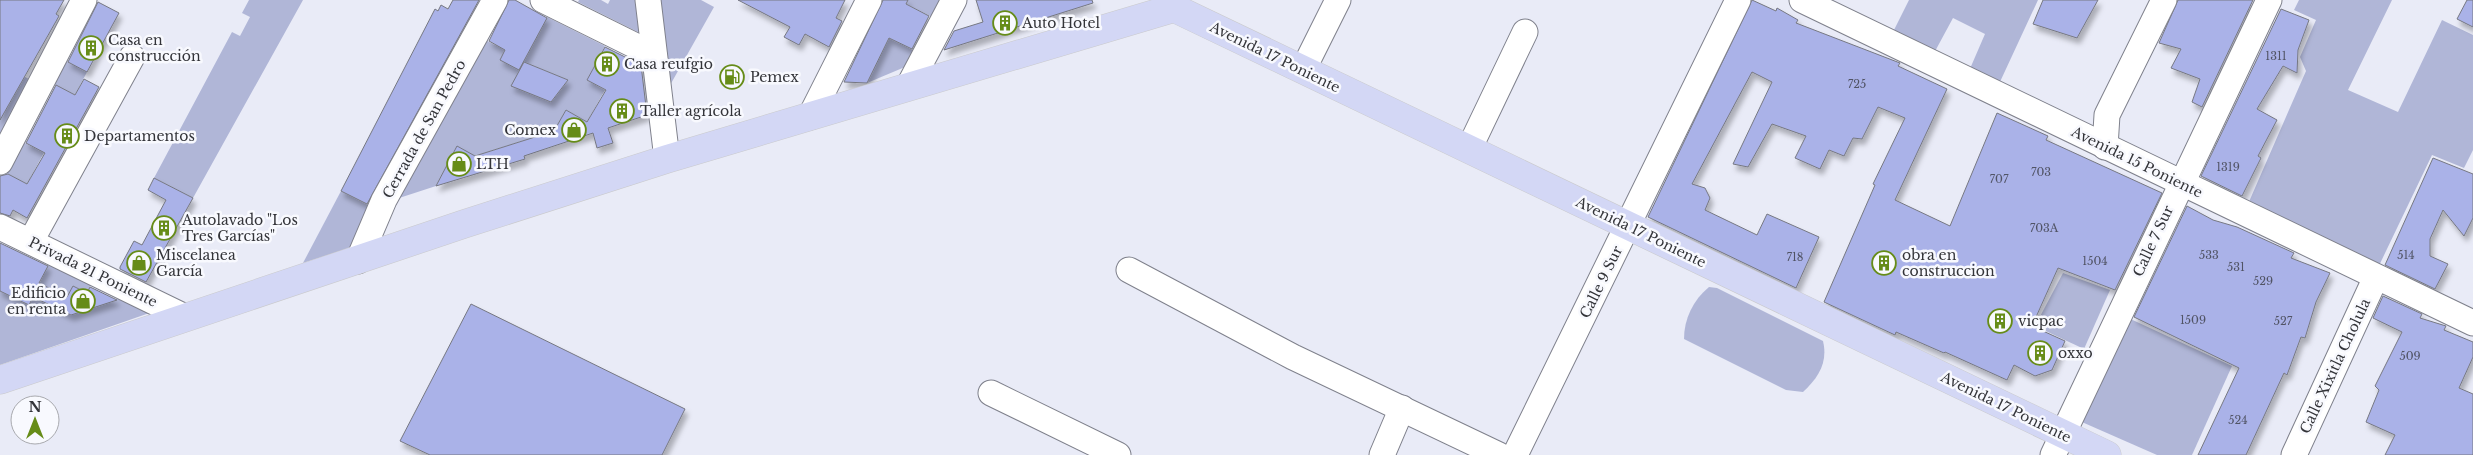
<svg xmlns="http://www.w3.org/2000/svg" width="2473" height="455" font-family="'Libre Baskerville',serif">
<defs>
<filter id="shadow"><feDropShadow dx="3" dy="5.5" stdDeviation="2.5" flood-color="#0004"/></filter>
</defs>
<rect width="100%" height="100%" fill="#e9ebf7"/>
<g fill="#b0b6d7" fill-rule="evenodd">
<path d="M249,0H303L193,198L154,178L232,32L240,36L250,17L242,13Z"/>
<path d="M579,0H601L608,4L610,0H639L642,34L578,2Z"/>
<path d="M655,0H701L714,7L669,87Z"/>
<path d="M908,0H944L934,18L906,4Z"/>
<path d="M1909,0H2038L1999,84L1969,71L1985,34L1953,18L1933,55L1892,34Z"/>
<path d="M2299,0H2392L2348,90L2398,112L2442,20L2473,35V150L2464,168L2432,155L2375,274L2248,204L2306,71L2300,57L2316,20L2294,10Z"/>
<path d="M547,17L605,46L587,80L605,90L587,122L566,110L543,150L524,156L525,140L475,156L457,147L436,186L393,200L480,37L495,45L530,49ZM524,62L568,80L551,102L512,86Z"/>
<path d="M889,38L917,52L912,64L867,83Z"/>
<path d="M63,59L87,72L75,95L51,83Z"/>
<path d="M9,69L33,81L0,137V120L16,92L1,83Z"/>
<path d="M21,141L37,149H46L27,184L4,172Z"/>
<path d="M341,191L374,208L354,247L303,263Z"/>
<path d="M51,259L93,280L87,293L73,286L67,297L57,292L50,305L70,315L127,296L158,310L0,365V291L29,305Z"/>
<path d="M2063,273L2110,290L2084,349L2035,326Z"/>
<path d="M1709,287L1717,288L1823,341C1828,362 1819,377 1803,392L1786,390L1684,339C1684,319 1693,300 1709,287Z"/>
<path d="M2124,316L2232,366L2192,455H2157L2075,419Z"/>
</g>
<g fill="#aab2e8" stroke="#767882" filter="url(#shadow)">
<path d="M0,0H64L56,14L59,16L0,120Z"/>
<path d="M453,0H479L367,204L341,191L435,9L438,11L441,5L448,9Z"/>
<path d="M509,0H515L547,18L519,70L500,60L505,50L489,41Z"/>
<path d="M738,0H845L836,18L842,21L829,47L805,34L799,45L784,37L790,27Z"/>
<path d="M883,0H908L906,4L929,16L912,49L889,38L867,83L844,82Z"/>
<path d="M976,0H1092L1093,3L944,50L954,31L983,22Z"/>
<path d="M1752,0L1776,11L1777,8L1798,20L1796,23L1900,63L1898,66L1947,89L1895,200L1950,226L1997,113L2048,136L2046,140L2162,193L2115,290L2058,268L2032,326L2065,341L2052,370L2035,376L2014,365L2007,380L1945,352L1944,353L1896,332L1895,335L1824,302L1875,185L1873,184L1905,118L1878,107L1862,139L1853,138L1844,156L1829,150L1820,169L1795,158L1806,136L1772,124L1748,167L1733,164L1772,82L1752,72L1692,184L1705,188L1710,198L1705,210L1757,235L1767,214L1819,237L1796,288L1648,217Z"/>
<path d="M2043,0H2098L2077,38L2033,24Z"/>
<path d="M2178,0H2253L2202,107L2192,102L2200,79L2171,68L2181,49L2159,43Z"/>
<path d="M2467,0H2473V27L2457,19Z"/>
<path d="M98,2L119,13L87,72L68,62Z"/>
<path d="M2281,9L2309,20L2298,50L2297,73L2283,66L2257,109L2277,120L2258,156L2261,158L2242,196L2201,176Z"/>
<path d="M605,47L641,65L647,115L608,128L613,143L597,148L593,133L524,156L525,159L436,186L457,146L475,156L554,131L566,110L587,122L606,90L587,80Z"/>
<path d="M524,62L568,80L551,102L511,86Z"/>
<path d="M84,79L99,87L27,218L13,210L10,216L0,213V176L8,174L27,184L45,153L26,143L56,85L75,95Z"/>
<path d="M2433,158L2473,174V218L2464,236L2443,210L2430,239V256L2448,264L2435,289L2385,265Z"/>
<path d="M154,178L193,198L146,282L120,269V267L134,241L142,245L166,200L148,190Z"/>
<path d="M2187,206L2213,220L2237,227L2294,253L2291,258L2330,273L2316,302L2305,338L2301,337L2287,375L2284,373L2246,455H2198L2239,368L2134,317Z"/>
<path d="M0,243L48,266L39,283L67,297L73,286L87,293L90,287L117,300L71,315L33,297L29,305L0,291Z"/>
<path d="M2383,296L2422,314L2420,318L2446,326L2444,330L2473,342V357L2459,388L2473,394V455H2385L2395,435L2366,422L2379,390L2375,386L2402,332L2373,318Z"/>
<path d="M471,304L685,409L662,455H430L400,441Z"/>
</g>
<g fill="none" stroke-linecap="round" stroke-linejoin="round">
<g stroke="#7f818c" stroke-width="27">
<g id="minor">
<path d="M543,0L654,55"/>
<path d="M648,0L667,159"/>
<path d="M1802,0L2473,323"/>
<path d="M1303,70L1338,0"/>
<path d="M908,87L954,0"/>
<path d="M810,117L869,0"/>
<path d="M2105,147L2107,115L2164,0"/>
<path d="M1469,149L1525,32"/>
<path d="M0,162L84,0"/>
<path d="M0,227L185,317"/>
<path d="M31,241L132,57"/>
<path d="M358,261L384,200L495,0"/>
<path d="M1129,270L1293,357L1499,455"/>
<path d="M991,393L1118,455"/>
<path d="M1382,455L1402,408"/>
<path d="M1515,455L1738,0"/>
<path d="M2053,455L2269,0"/>
<path d="M2294,455L2376,277"/>
</g>
</g>
<g stroke="#cacacc" stroke-width="29">
<path id="major" d="M0,380L464,224L667,159L1174,8L2107,455"/>
</g>
<use href="#minor" stroke="#fff" stroke-width="25"/>
<use href="#major" stroke="#d3d7f5" stroke-width="28"/>
</g>
<defs>
<g id="building-ring" transform="scale(1.25)"><circle r="9.5" fill="#f8f9fe" stroke="#668c18" stroke-width="1.5"/><path d="M-4-6H4V6H1V3H-1V6H-4ZM-2.5-4.3h1.7v1.8h-1.7ZM.8-4.3h1.7v1.8H.8ZM-2.5-1h1.7V.8h-1.7ZM.8-1h1.7V.8H.8Z" fill="#668c18"/></g>
<g id="fuel-ring" transform="scale(1.25)"><circle r="9.5" fill="#f8f9fe" stroke="#668c18" stroke-width="1.5"/><path d="M-5.5-6h7V0h2V4h1.3V-2.5L3-4.5l.8-.8L6-3V5H2.5V1h-1V6h-7ZM-4.2-4.7v3.2H.2V-4.7Z" fill="#668c18"/></g>
<g id="shop-ring" transform="scale(1.25)"><circle r="9.5" fill="#f8f9fe" stroke="#668c18" stroke-width="1.5"/><path d="M-5-2.5h2.3a2.7 3.5 0 0 1 5.4 0H5L5.5 6h-11ZM-1.5-2.5h3a1.5 2.3 0 0 0-3 0Z" fill="#668c18"/></g>
</defs>
<g fill-rule="evenodd">
<use href="#building-ring" x="1005" y="23"/>
<use href="#building-ring" x="91" y="48"/>
<use href="#building-ring" x="607" y="64"/>
<use href="#fuel-ring" x="732" y="77"/>
<use href="#building-ring" x="622" y="111"/>
<use href="#shop-ring" x="574" y="130"/>
<use href="#building-ring" x="67" y="136"/>
<use href="#shop-ring" x="459" y="164"/>
<use href="#building-ring" x="164" y="228"/>
<use href="#shop-ring" x="139" y="263"/>
<use href="#building-ring" x="1884" y="263"/>
<use href="#shop-ring" x="83" y="301"/>
<use href="#building-ring" x="2000" y="321"/>
<use href="#building-ring" x="2040" y="353"/>
</g>
<g text-anchor="middle" stroke-width="5" stroke-linejoin="round" paint-order="stroke">
<g font-size="11" fill="#515465">
<text x="2276" y="60">1311</text>
<text x="1857" y="88">725</text>
<text x="2228" y="171">1319</text>
<text x="2041" y="176">703</text>
<text x="1999" y="183">707</text>
<text x="2044" y="232">703A</text>
<text x="2209" y="259">533</text>
<text x="2406" y="259">514</text>
<text x="1795" y="261">718</text>
<text x="2095" y="265">1504</text>
<text x="2236" y="271">531</text>
<text x="2263" y="285">529</text>
<text x="2193" y="324">1509</text>
<text x="2283" y="325">527</text>
<text x="2410" y="360">509</text>
<text x="2238" y="424">524</text>
</g>
<g font-size="14" fill="#333439" stroke="#f8f9fe" text-anchor="start">
<text x="1022" y="28">Auto Hotel</text>
<text x="108" y="45">Casa en<tspan x="108" dy="16">construcción</tspan></text>
<text x="624" y="69">Casa reufgio</text>
<text x="750" y="82">Pemex</text>
<text x="640" y="116">Taller agrícola</text>
<text x="556" y="135" text-anchor="end">Comex</text>
<text x="84" y="141">Departamentos</text>
<text x="476" y="169">LTH</text>
<text x="182" y="225">Autolavado "Los<tspan x="182" dy="16">Tres Garcías"</tspan></text>
<text x="156" y="260">Miscelanea<tspan x="156" dy="16">García</tspan></text>
<text x="1902" y="260">obra en<tspan x="1902" dy="16">construccion</tspan></text>
<text x="66" y="298" text-anchor="end">Edificio<tspan x="66" dy="16">en renta</tspan></text>
<text x="2018" y="326">vicpac</text>
<text x="2058" y="358">oxxo</text>
</g>
<g font-size="14" fill="#333439" stroke="#f8f9fe">
<text transform="translate(1275 57) rotate(26)" y="5">Avenida 17 Poniente</text>
<text transform="translate(424 129) rotate(-61)" y="5">Cerrada de San Pedro</text>
<text transform="translate(2137 162) rotate(26)" y="5">Avenida 15 Poniente</text>
<text transform="translate(1641 232) rotate(26)" y="5">Avenida 17 Poniente</text>
<text transform="translate(2153 241) rotate(-65)" y="5">Calle 7 Sur</text>
<text transform="translate(93 272) rotate(26)" y="5">Privada 21 Poniente</text>
<text transform="translate(1601 282) rotate(-64)" y="5">Calle 9 Sur</text>
<text transform="translate(2335 366) rotate(-65)" y="5">Calle Xixitla Cholula</text>
<text transform="translate(2006 407) rotate(26)" y="5">Avenida 17 Poniente</text>
</g>
</g>
<g transform="translate(35 420)"><circle r="24" fill="#f8f9fe" stroke="#a9aaaf"/>
<path d="M0-4L9 19L0 12L-9 19Z" fill="#668c18"/>
<text y="-8" font-size="14" font-weight="bold" text-anchor="middle" fill="#333439">N</text>
</g>
</svg>
